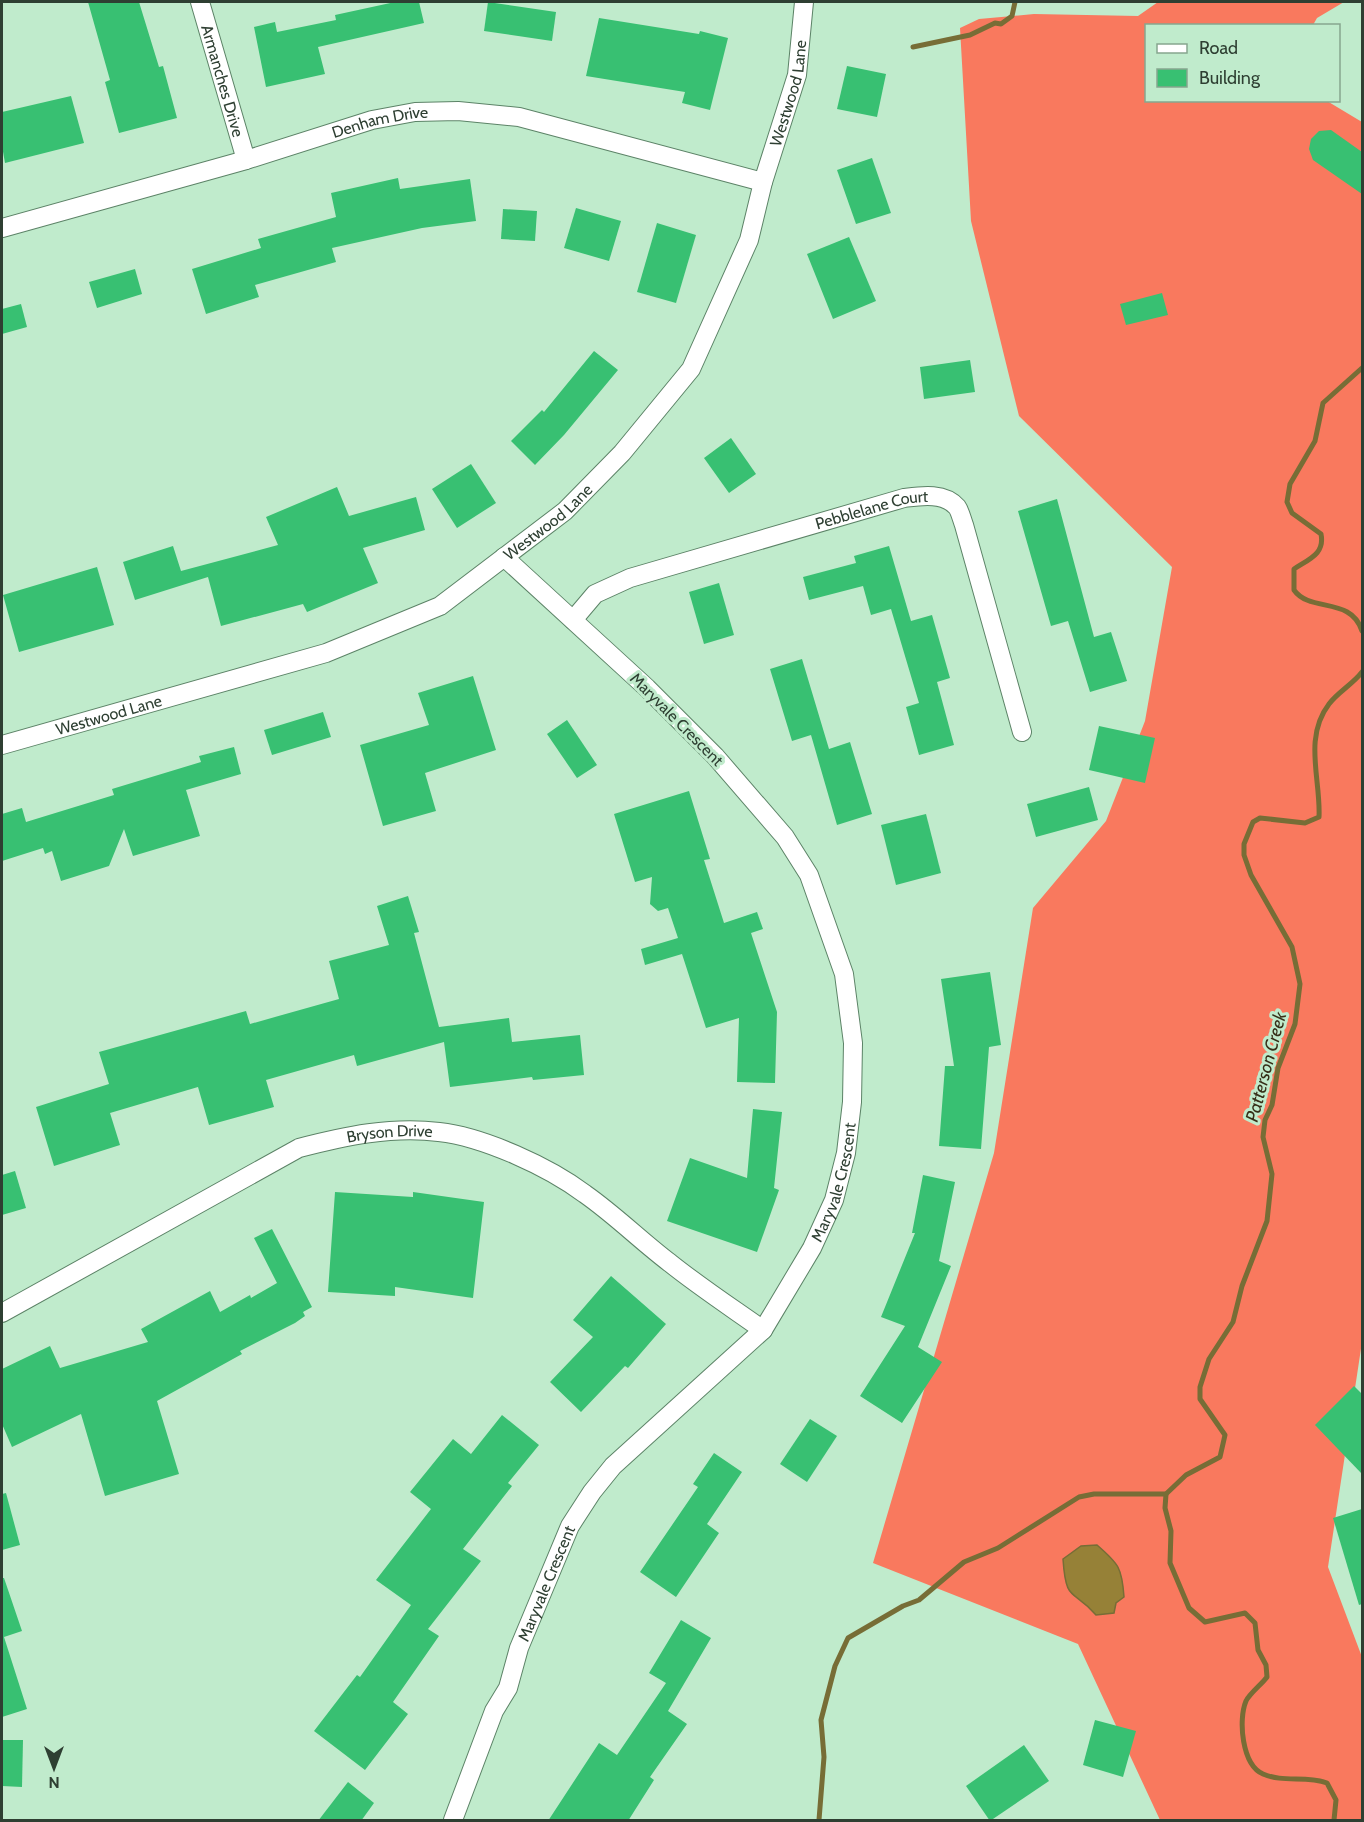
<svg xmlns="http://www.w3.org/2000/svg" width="1364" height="1822" font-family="Cabin,sans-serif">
<rect width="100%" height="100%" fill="#c0ebcc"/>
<path fill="#f9795e" d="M1158,2H1344L1317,18L1313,25L1146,26V100L1327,101L1362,122V1342L1328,1567L1362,1657V1820H1160L1078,1644L873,1563L994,1153L1033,908L1106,821L1145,721L1172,567L1019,416L971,221L960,28L979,19L1034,14L1138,16Z"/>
<path fill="#968137" stroke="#776d36" stroke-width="1.5" d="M1097,1545C1119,1564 1122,1568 1124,1597L1116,1603L1114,1613L1096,1615C1073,1588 1066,1604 1063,1559L1081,1546Z"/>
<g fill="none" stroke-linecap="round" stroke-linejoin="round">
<g stroke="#776d36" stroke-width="5">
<path d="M913,47L970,35L995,23L1001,24L1012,16L1015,2"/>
<path d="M1362,368L1323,403L1315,441L1290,484L1287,502L1292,513L1321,534C1325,554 1309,559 1294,569V590C1310,613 1351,596 1362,631"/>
<path d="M1166,1494L1165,1508L1171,1531L1170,1563L1189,1608L1205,1622L1245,1613L1255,1623L1258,1650L1266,1665L1267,1677C1262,1684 1250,1693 1246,1701C1238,1720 1242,1765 1263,1774C1283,1783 1307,1775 1327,1783L1336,1800L1334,1820"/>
<path d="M819,1820L824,1757L821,1720L835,1666L848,1638L903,1606L919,1600L964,1562L998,1548L1079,1497L1094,1494H1166L1186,1475L1220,1457L1225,1435L1200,1399V1387L1209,1359L1233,1322L1242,1286L1267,1221L1272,1174L1263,1137L1265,1120L1272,1105L1278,1068L1295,1024L1300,984L1292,947L1251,875L1244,855V844L1253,822L1260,818L1305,823L1319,817C1321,780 1303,738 1329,704C1338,692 1353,684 1362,672"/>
</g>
</g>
<g fill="#38c072">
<path d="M88,2H139L159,67L163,66L177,118L119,133L105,82L110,80Z"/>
<path d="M395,2H419L424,23L318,47L325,74L266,87L254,27L275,22L277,32L336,20L335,15Z"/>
<path d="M488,2L556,12L552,41L484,31Z"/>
<path d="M599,18L699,34L700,31L728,38L710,110L682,103L685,92L586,76Z"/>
<path d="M847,66L886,74L877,117L837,109Z"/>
<path d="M71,96L84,143L5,163L2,146V112Z"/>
<path d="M1331,130L1362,152V194L1313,160L1309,149L1311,139L1319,131Z"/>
<path d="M872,158L891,213L856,224L837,170Z"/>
<path d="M398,178L400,189L470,179L476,221L422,228L332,248L336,262L255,285L259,297L206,314L192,269L261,248L258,239L336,217L331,193Z"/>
<path d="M576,208L621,221L609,261L564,248Z"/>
<path d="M503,209L537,211L535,241L501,239Z"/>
<path d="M657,223L696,235L676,303L637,292Z"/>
<path d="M849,237L876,301L833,319L807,254Z"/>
<path d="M135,269L142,294L97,308L89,282Z"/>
<path d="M1162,293L1168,315L1126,325L1120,304Z"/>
<path d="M21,304L27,327L2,334V309Z"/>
<path d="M594,351L618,370L564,435L535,465L511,441L542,410L544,412Z"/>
<path d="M970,360L975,392L924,399L920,367Z"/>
<path d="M731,438L756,474L729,493L704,458Z"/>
<path d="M471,464L496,503L457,528L432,489Z"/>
<path d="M337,487L349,516L416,497L425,530L363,548L378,583L307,612L303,604L221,626L208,577L135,600L123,562L173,546L181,571L278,545L266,517Z"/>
<path d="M1057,499L1094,637L1111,632L1127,681L1090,692L1068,621L1051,626L1018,511Z"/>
<path d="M889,546L911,621L932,615L950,678L937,682L954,745L919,755L906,707L919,703L891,609L871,615L863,586L809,600L803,577L856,563L854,556Z"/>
<path d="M97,567L114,625L19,652L3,595Z"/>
<path d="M719,583L734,635L704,644L689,592Z"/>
<path d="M802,659L829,749L850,742L872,814L837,825L811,735L792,741L770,669Z"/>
<path d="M473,676L496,750L425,773L436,811L383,826L360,745L429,725L418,693Z"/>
<path d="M323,712L331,737L272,755L264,730Z"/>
<path d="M567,720L597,765L577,778L547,734Z"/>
<path d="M1099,726L1155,738L1145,783L1089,770Z"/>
<path d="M234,747L241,774L186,790L200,836L133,856L124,829L109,866L61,881L52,851L45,854L43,848L2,861V814L22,808L26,822L114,795L112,789L201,762L199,756Z"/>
<path d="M1089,787L1098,820L1036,837L1027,804Z"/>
<path d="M689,791L710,859L704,860L724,923L757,912L763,929L751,933L777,1012L775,1083L737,1082L739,1018L706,1028L682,954L645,965L641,949L678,938L668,908L658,911L650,904L652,877L635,882L614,814Z"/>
<path d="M926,814L941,873L896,885L881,825Z"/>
<path d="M408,896L419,932L414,933L439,1027L509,1018L512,1042L580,1035L584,1075L533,1080L532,1077L450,1087L444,1042L357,1066L354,1055L266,1080L274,1107L209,1125L198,1087L110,1113L120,1145L54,1166L36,1107L109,1084L99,1052L246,1011L250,1024L339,999L329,961L389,945L377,906Z"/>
<path d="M990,972L1001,1045L989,1047L981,1149L939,1146L945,1066H954L941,979Z"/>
<path d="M753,1109L782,1112L774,1188L779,1190L757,1252L667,1221L690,1158L747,1178Z"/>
<path d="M15,1171L26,1208L2,1215V1175Z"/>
<path d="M923,1175L955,1182L939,1261L951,1266L918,1347L942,1362L902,1423L860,1396L905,1326L881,1317L915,1233H912Z"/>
<path d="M335,1192L413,1197V1192L484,1202L473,1298L395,1287V1296L328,1292Z"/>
<path d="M272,1229L312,1307L303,1312L305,1316L295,1323L240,1351L242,1354L157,1401L179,1474L105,1496L81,1414L12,1447L2,1424V1369L50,1346L60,1368L148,1342L141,1329L210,1291L220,1312L250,1295L251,1298L277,1283L254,1238Z"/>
<path d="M611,1276L666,1324L628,1368L625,1366L581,1412L550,1382L593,1337L573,1320Z"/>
<path d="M1354,1386L1362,1394V1474L1315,1425Z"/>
<path d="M502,1415L539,1445L508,1483L512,1486L463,1549L481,1561L428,1629L439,1636L393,1702L408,1714L365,1770L314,1731L357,1675L360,1677L411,1605L376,1580L431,1509L410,1492L453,1439L471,1454Z"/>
<path d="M810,1419L837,1436L807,1482L780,1464Z"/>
<path d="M714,1453L742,1472L707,1524L719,1533L676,1597L640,1572L698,1487L693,1484Z"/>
<path d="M6,1493L20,1545L2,1550V1494Z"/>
<path d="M1362,1509V1604L1359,1605L1333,1518Z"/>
<path d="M2,1578H4L22,1631L4,1637L27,1709L2,1717Z"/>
<path d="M681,1620L711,1638L668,1711L687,1724L650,1777L654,1780L628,1821H548L599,1743L617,1755L666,1683L649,1673Z"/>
<path d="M1095,1720L1136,1731L1123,1777L1083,1765Z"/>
<path d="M2,1740H23L22,1787L2,1786Z"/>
<path d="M1024,1745L1049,1781L990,1821L966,1786Z"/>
<path d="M348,1782L374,1803L361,1821H318Z"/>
</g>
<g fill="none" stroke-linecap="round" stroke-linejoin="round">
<g stroke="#5c8367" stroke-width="20">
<g id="street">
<path id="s1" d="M200,2L246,160"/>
<path id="s2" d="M2,228L246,160L372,120L415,112L458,111L519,117L763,182"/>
<path id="s3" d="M573,620L595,594L630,578L904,498C920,496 944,492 957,507C960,511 962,520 964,525L1022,732"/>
<path id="s4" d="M2,745L326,653L440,606L565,511L622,453L691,369L749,240L763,182L797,75L804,2"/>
<path id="s5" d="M2,1313L299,1148C345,1136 392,1126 439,1132C484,1137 549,1167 585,1194C615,1215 641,1241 670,1263C700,1287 732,1308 763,1330"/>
<path id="s6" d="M453,1820L494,1711L508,1688L519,1648L570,1526L592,1492L613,1466L763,1330L812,1248L834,1200L846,1153L852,1102L853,1043L844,974L809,875L785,837L715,756L647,688L504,557"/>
</g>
</g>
<use href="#street" stroke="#fff" stroke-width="18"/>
</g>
<g text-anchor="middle" stroke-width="6" stroke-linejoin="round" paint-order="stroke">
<g font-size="16" fill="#2e3f32" stroke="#c0ebcc">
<text dy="6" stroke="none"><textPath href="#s1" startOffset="82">Armanches Drive</textPath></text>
<text dy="6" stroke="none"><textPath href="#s4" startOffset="1101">Westwood Lane</textPath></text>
<text dy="6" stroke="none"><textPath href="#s2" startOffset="393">Denham Drive</textPath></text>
<text dy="6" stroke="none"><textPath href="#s3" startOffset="324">Pebblelane Court</textPath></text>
<text dy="6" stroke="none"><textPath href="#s4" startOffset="597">Westwood Lane</textPath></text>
<text dy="6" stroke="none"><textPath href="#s4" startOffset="111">Westwood Lane</textPath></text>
<text transform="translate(677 719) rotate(45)" y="6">Maryvale Crescent</text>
<text dy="6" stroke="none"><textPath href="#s5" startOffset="432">Bryson Drive</textPath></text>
<text dy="6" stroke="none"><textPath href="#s6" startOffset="759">Maryvale Crescent</textPath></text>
<text dy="6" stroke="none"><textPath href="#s6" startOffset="255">Maryvale Crescent</textPath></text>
</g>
<g font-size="18" font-style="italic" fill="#373019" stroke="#c0ebcc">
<text transform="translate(1266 1067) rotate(-75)" y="6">Patterson Creek</text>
</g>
</g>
<rect width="1364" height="1822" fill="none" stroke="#2e3f32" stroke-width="6"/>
<rect x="1145" y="24" width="195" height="78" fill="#c0ebcc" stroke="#86a68e" stroke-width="1.5"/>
<rect x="1157" y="44" width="30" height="9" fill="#ffffff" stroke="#86a68e" stroke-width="1.5"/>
<text x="1199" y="54" font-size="18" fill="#2e3f32">Road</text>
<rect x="1157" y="69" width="30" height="18" fill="#38c072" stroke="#86a68e" stroke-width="1.5"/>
<text x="1199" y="84" font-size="18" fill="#2e3f32">Building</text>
<g transform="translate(54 1768) rotate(180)" stroke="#c0ebcc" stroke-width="4.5" paint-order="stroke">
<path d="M0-4.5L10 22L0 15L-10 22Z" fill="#2e3f32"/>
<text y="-9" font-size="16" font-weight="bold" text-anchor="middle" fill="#2e3f32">N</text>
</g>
</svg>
